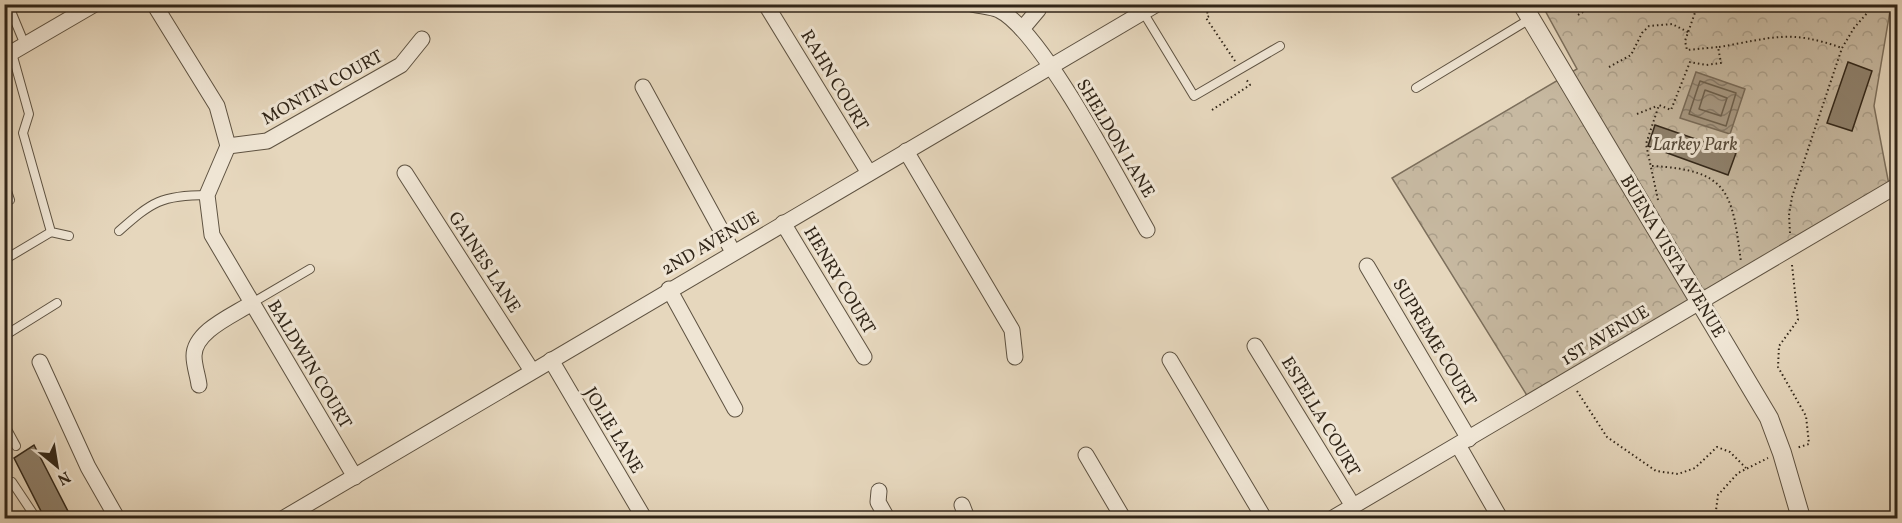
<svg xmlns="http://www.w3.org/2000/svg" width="1902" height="523" font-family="Vollkorn,serif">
<defs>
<pattern id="forest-crowns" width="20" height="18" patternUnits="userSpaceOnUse" patternTransform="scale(1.5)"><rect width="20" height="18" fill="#c7b9a1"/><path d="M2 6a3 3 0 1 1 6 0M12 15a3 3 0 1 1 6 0" fill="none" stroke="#ab9f8a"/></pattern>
<pattern id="water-waves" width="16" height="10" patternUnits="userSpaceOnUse" patternTransform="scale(1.5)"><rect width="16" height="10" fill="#a89a85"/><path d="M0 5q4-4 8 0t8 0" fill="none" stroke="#897d6c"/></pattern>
</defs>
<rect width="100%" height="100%" fill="#e6d7bd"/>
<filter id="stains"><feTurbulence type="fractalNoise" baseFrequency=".00333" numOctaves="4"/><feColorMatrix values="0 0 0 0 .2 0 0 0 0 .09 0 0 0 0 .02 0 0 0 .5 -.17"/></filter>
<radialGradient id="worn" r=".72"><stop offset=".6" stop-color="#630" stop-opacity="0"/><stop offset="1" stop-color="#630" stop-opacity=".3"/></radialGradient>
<path fill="url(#forest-crowns)" stroke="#7c6f5c" stroke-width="1.5" d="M1542,5H1891L1874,106L1890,190L1531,402L1392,178L1577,69Z"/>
<path fill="url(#water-waves)" stroke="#786b59" stroke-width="1.5" d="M1696,72L1745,89L1730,134L1680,118Z"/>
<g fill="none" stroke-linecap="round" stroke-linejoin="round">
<g stroke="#6c604e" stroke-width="1.5">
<path d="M1700,81L1736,93L1726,126L1689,114Z"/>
<path d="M1705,90L1727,98L1721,116L1699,109Z"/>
</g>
</g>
<g fill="#8f826e" stroke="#302518" stroke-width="1.5">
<path d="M1848,62L1872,71L1852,131L1827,123Z"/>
<path d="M1655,125L1736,153L1728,175L1648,146Z"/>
<path d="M34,445L72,519H45L14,458Z"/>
</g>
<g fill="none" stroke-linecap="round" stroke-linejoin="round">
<g stroke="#5e5241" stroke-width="10">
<g id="service">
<path d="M8,4L25,45"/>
<path d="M1143,12L1194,96L1280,46"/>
<path d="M12,53L29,114L23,133L51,232L69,236"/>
<path d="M1416,88L1530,19"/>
<path d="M4,182L10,200"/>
<path d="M119,231C152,202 161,195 207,195"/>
<path d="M4,260L51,232"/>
<path d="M252,303L310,269"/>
<path d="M4,336L57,303"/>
<path d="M4,424L16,446"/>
<path d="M4,487L12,482L36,518"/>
</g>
</g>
<g stroke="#5e5241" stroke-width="17">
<g id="minor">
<path d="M154,4L217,106L228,146L207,195L212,235L355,477"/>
<path d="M972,4C980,6 992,7 999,10C1042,31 1120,183 1147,230"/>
<path d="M768,8L869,173"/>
<path d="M1022,29L1038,10L1036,4"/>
<path d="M4,57L95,4"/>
<path d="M643,87L733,252"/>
<path d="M228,146L267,141L401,65L422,39"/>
<path d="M906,151L1012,330L1015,357"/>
<path d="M405,173L532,371"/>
<path d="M783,223L864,357"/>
<path d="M1367,266L1469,439"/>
<path d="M669,289L735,409"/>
<path d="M1255,346L1353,506"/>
<path d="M551,360L644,518"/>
<path d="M1170,360L1264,518"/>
<path d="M40,362L88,467L117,518"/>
<path d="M199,385C198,376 194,366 194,356C194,331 234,315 252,303"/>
<path d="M1458,445L1500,518"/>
<path d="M1086,455L1123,518"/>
<path d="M879,491L878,502L887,518"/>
<path d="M962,505L967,518"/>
<path d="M284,518L1157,4"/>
<path d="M1333,518L1898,185"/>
</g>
</g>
<g stroke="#5e5241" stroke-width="20">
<path id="tertiary" d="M1522,4L1769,418L1782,453L1801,518"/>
</g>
<g stroke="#302518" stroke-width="2" stroke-dasharray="1.5 3" stroke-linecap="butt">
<path d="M1203,4L1209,16L1206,18L1235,61"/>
<path d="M1578,15L1596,4"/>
<path d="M1719,47C1772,38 1789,29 1842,48"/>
<path d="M1609,67L1631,55L1642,33L1649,26L1672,24L1688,32"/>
<path d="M1212,110L1250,85L1246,79"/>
<path d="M1637,114L1657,106"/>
<path d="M1652,166C1730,170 1732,193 1741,262"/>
<path d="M1658,200L1646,144L1659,105L1671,110L1690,62L1706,65L1721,63L1718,47L1687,50L1685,41L1698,4"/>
<path d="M1790,233L1789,215L1792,197L1842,48L1854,28L1875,4"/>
<path d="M1792,265L1798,320L1779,346L1778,367L1806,416L1809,444L1796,448"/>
<path d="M1577,391L1607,437L1656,471L1678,474L1695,468L1717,447L1730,452L1746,468"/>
<path d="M1715,518L1718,495L1738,473L1768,458"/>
</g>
<use href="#service" stroke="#efe5d4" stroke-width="8"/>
<use href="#minor" stroke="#efe5d4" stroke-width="15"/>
<use href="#tertiary" stroke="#efe5d4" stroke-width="18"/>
</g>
<g text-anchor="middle" stroke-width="6" stroke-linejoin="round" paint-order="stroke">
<g font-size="18" fill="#302518" stroke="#efe5d4">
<text transform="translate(835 80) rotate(59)" y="6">RAHN COURT</text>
<text transform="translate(322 87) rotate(-29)" y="6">MONTIN COURT</text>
<text transform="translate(1116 138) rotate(59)" y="6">SHELDON LANE</text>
<text transform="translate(710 243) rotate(-30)" y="6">2ND AVENUE</text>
<text transform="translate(1673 256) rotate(59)" y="6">BUENA VISTA AVENUE</text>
<text transform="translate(485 262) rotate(57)" y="6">GAINES LANE</text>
<text transform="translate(840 280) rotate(59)" y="6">HENRY COURT</text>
<text transform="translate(1605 335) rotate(-31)" y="6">1ST AVENUE</text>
<text transform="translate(1435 342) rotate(59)" y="6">SUPREME COURT</text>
<text transform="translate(310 364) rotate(59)" y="6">BALDWIN COURT</text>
<text transform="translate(1321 416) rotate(59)" y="6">ESTELLA COURT</text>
<text transform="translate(614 430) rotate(59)" y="6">JOLIE LANE</text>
</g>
<g font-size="18" font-style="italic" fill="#564a3a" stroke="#efe5d4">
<text x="1695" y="150">Larkey Park</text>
</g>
</g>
<rect width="1902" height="523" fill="none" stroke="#e6d7bd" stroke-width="24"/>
<rect x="6" y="6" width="1890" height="511" fill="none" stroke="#302518" stroke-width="3"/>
<rect x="12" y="12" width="1878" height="499" fill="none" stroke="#302518" stroke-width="1.5"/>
<g transform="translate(57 466) rotate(150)" stroke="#efe5d4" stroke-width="4.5" paint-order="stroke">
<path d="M0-4.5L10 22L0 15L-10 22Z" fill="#302518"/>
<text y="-9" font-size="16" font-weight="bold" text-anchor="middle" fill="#302518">N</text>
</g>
<rect width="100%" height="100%" filter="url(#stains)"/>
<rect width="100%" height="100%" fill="url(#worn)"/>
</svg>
